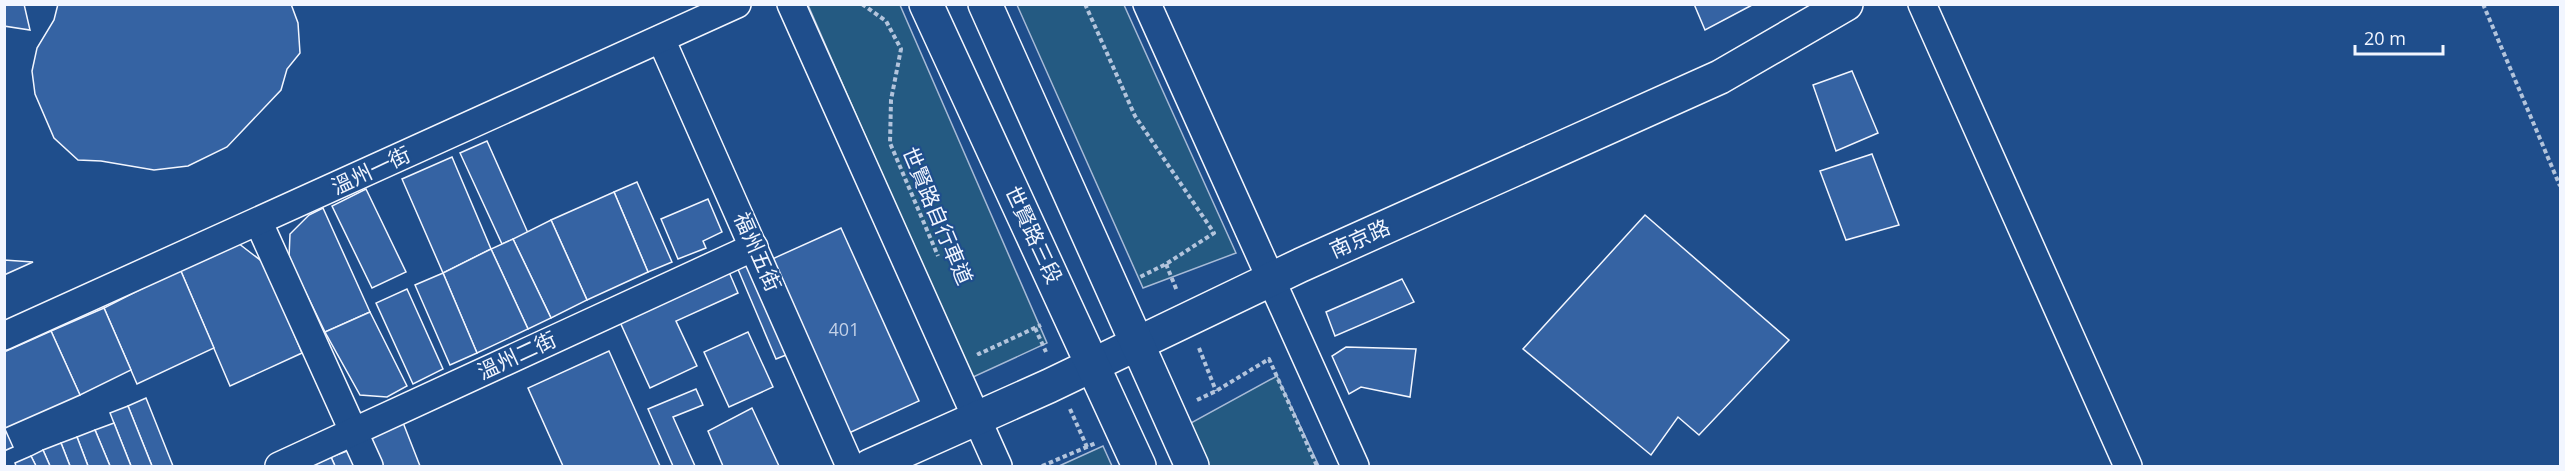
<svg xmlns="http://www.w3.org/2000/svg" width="2565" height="471" font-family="'Open Sans','Noto Sans TC',sans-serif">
<rect width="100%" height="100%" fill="#1f4e8c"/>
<g fill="#245a82" stroke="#a8bbd7" stroke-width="1.5">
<path d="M808,5H900L1047,343L971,378Z"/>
<path d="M1017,5H1124L1236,253L1143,288Z"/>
<path d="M1277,376L1319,466H1209L1189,424Z"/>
<path d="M1103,446L1112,466H1059Z"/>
</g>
<g fill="#3563a3" stroke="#f2f6ff" stroke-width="1.5">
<path d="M4,4H24L30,30L4,26Z"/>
<path d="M58,4H291L298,23L300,53L287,69L281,90L227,147L188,166L154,170L101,161L78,160L54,138L35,94L32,71L37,48L54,20Z"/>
<path d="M1694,4H1754L1705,30Z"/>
<path d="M1852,71L1878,133L1836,151L1813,85Z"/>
<path d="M487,141L528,233L502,244L460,153Z"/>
<path d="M1872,154L1899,225L1846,240L1820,171Z"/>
<path d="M452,157L491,249L443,273L402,179Z"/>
<path d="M637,182L672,262L648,272L614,192Z"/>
<path d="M366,189L406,272L372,288L332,206Z"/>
<path d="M614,192L648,272L587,300L551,220Z"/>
<path d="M708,199L722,232L703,241L706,248L678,259L661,219Z"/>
<path d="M323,208L370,312L325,332L289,258L290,234L309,215Z"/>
<path d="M1645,215L1789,340L1699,435L1678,417L1651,455L1523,349Z"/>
<path d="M551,220L587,300L551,318L513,239Z"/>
<path d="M841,228L919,401L849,433L770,260Z"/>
<path d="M513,239L551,318L528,329L491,249Z"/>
<path d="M238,243L264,263L302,353L230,386L180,269Z"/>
<path d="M491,249L528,329L477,353L443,273Z"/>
<path d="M757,258L796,351L776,359L737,267Z"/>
<path d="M4,260L33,262L4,275Z"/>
<path d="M180,269L214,348L137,384L104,308Z"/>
<path d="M729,272L738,293L676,321L697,366L650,388L620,322Z"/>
<path d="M443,273L477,353L450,365L415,285Z"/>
<path d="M1402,279L1414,302L1335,336L1326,312Z"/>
<path d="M407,289L443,369L413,384L376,303Z"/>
<path d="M104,308L131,370L80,395L51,331Z"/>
<path d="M370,312L407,386L387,397L360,395L325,332Z"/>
<path d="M51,331L80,395L5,428L4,352Z"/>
<path d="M748,332L773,387L729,407L704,352Z"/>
<path d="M1346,347L1416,349L1410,397L1361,387L1349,394L1332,356Z"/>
<path d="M609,351L660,466H563L528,388Z"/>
<path d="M696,389L703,405L673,417L695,466H673L648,409Z"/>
<path d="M146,398L173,466H152L128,406Z"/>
<path d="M128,406L152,466H131L110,413Z"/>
<path d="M752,408L779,466H723L708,431Z"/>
<path d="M402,420L420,466H382L370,435Z"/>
<path d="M114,423L131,466H110L95,430Z"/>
<path d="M4,427L13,447L4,451Z"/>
<path d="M95,430L110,466H88L77,437Z"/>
<path d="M77,437L88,466H70L61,443Z"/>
<path d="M61,443L70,466H50L43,450Z"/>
<path d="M355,448L363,466H335L331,457Z"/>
<path d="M43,450L50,466H36L31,456Z"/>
<path d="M31,456L36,466H16L15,463Z"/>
<path d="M331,457L335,466H312Z"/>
</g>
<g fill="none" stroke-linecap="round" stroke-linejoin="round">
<g stroke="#f2f6ff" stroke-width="30">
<g id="street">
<path d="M791,4L998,466"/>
<path d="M1147,4L1355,466"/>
<path d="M1922,4L2128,466"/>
<path d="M661,39L850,466"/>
<path d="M259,223L369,466"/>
<path d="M4,336L737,4"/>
<path d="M279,466L754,247"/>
</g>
</g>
<g stroke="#f2f6ff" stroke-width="36">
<path id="secondary" d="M870,466L1049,386L1301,265L1720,77L1846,4"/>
</g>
<g stroke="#f2f6ff" stroke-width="36">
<g id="primary">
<path d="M926,4L1139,466"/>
<path d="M985,4L1192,466"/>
</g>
</g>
<g stroke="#b3c4dc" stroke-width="4" stroke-dasharray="4.5 3" stroke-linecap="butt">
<path d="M862,4L886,21L901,49L891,100L890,143L938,256"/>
<path d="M1085,4L1135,116L1214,233L1166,264L1140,277"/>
<path d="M2483,4L2560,186"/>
<path d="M1166,264L1177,291"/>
<path d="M1035,328L1046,352"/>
<path d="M1199,348L1216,391"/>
<path d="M978,352L979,354L1041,325"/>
<path d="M1197,400L1216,391L1269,359L1317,466"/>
<path d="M1070,409L1087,447"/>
<path d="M1042,466L1096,443"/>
</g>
<use href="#street" stroke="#1f4e8c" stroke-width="27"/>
<use href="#secondary" stroke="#1f4e8c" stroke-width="33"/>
<use href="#primary" stroke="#1f4e8c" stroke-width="33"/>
</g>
<g text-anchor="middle" stroke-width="4.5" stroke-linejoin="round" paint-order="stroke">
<g font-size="18" fill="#c3d1e8">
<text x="844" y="336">401</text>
</g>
<g font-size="21" fill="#f2f6ff" stroke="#1f4e8c">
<text transform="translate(371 171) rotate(-25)" y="7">溫州一街</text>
<text transform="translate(937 216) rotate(67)" y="7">世賢路自行車道</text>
<text transform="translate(1033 235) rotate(65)" y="7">世賢路三段</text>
<text transform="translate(1360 239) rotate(-24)" y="7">南京路</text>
<text transform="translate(757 252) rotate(66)" y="7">福州五街</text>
<text transform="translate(517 356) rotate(-25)" y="7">溫州二街</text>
</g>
</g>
<rect width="2565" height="471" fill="none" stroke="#f2f6ff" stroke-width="12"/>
<path d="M2355 45v9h88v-9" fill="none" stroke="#f2f6ff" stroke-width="3"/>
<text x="2364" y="45" font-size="18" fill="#f2f6ff" stroke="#1f4e8c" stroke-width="4.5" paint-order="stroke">20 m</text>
</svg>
